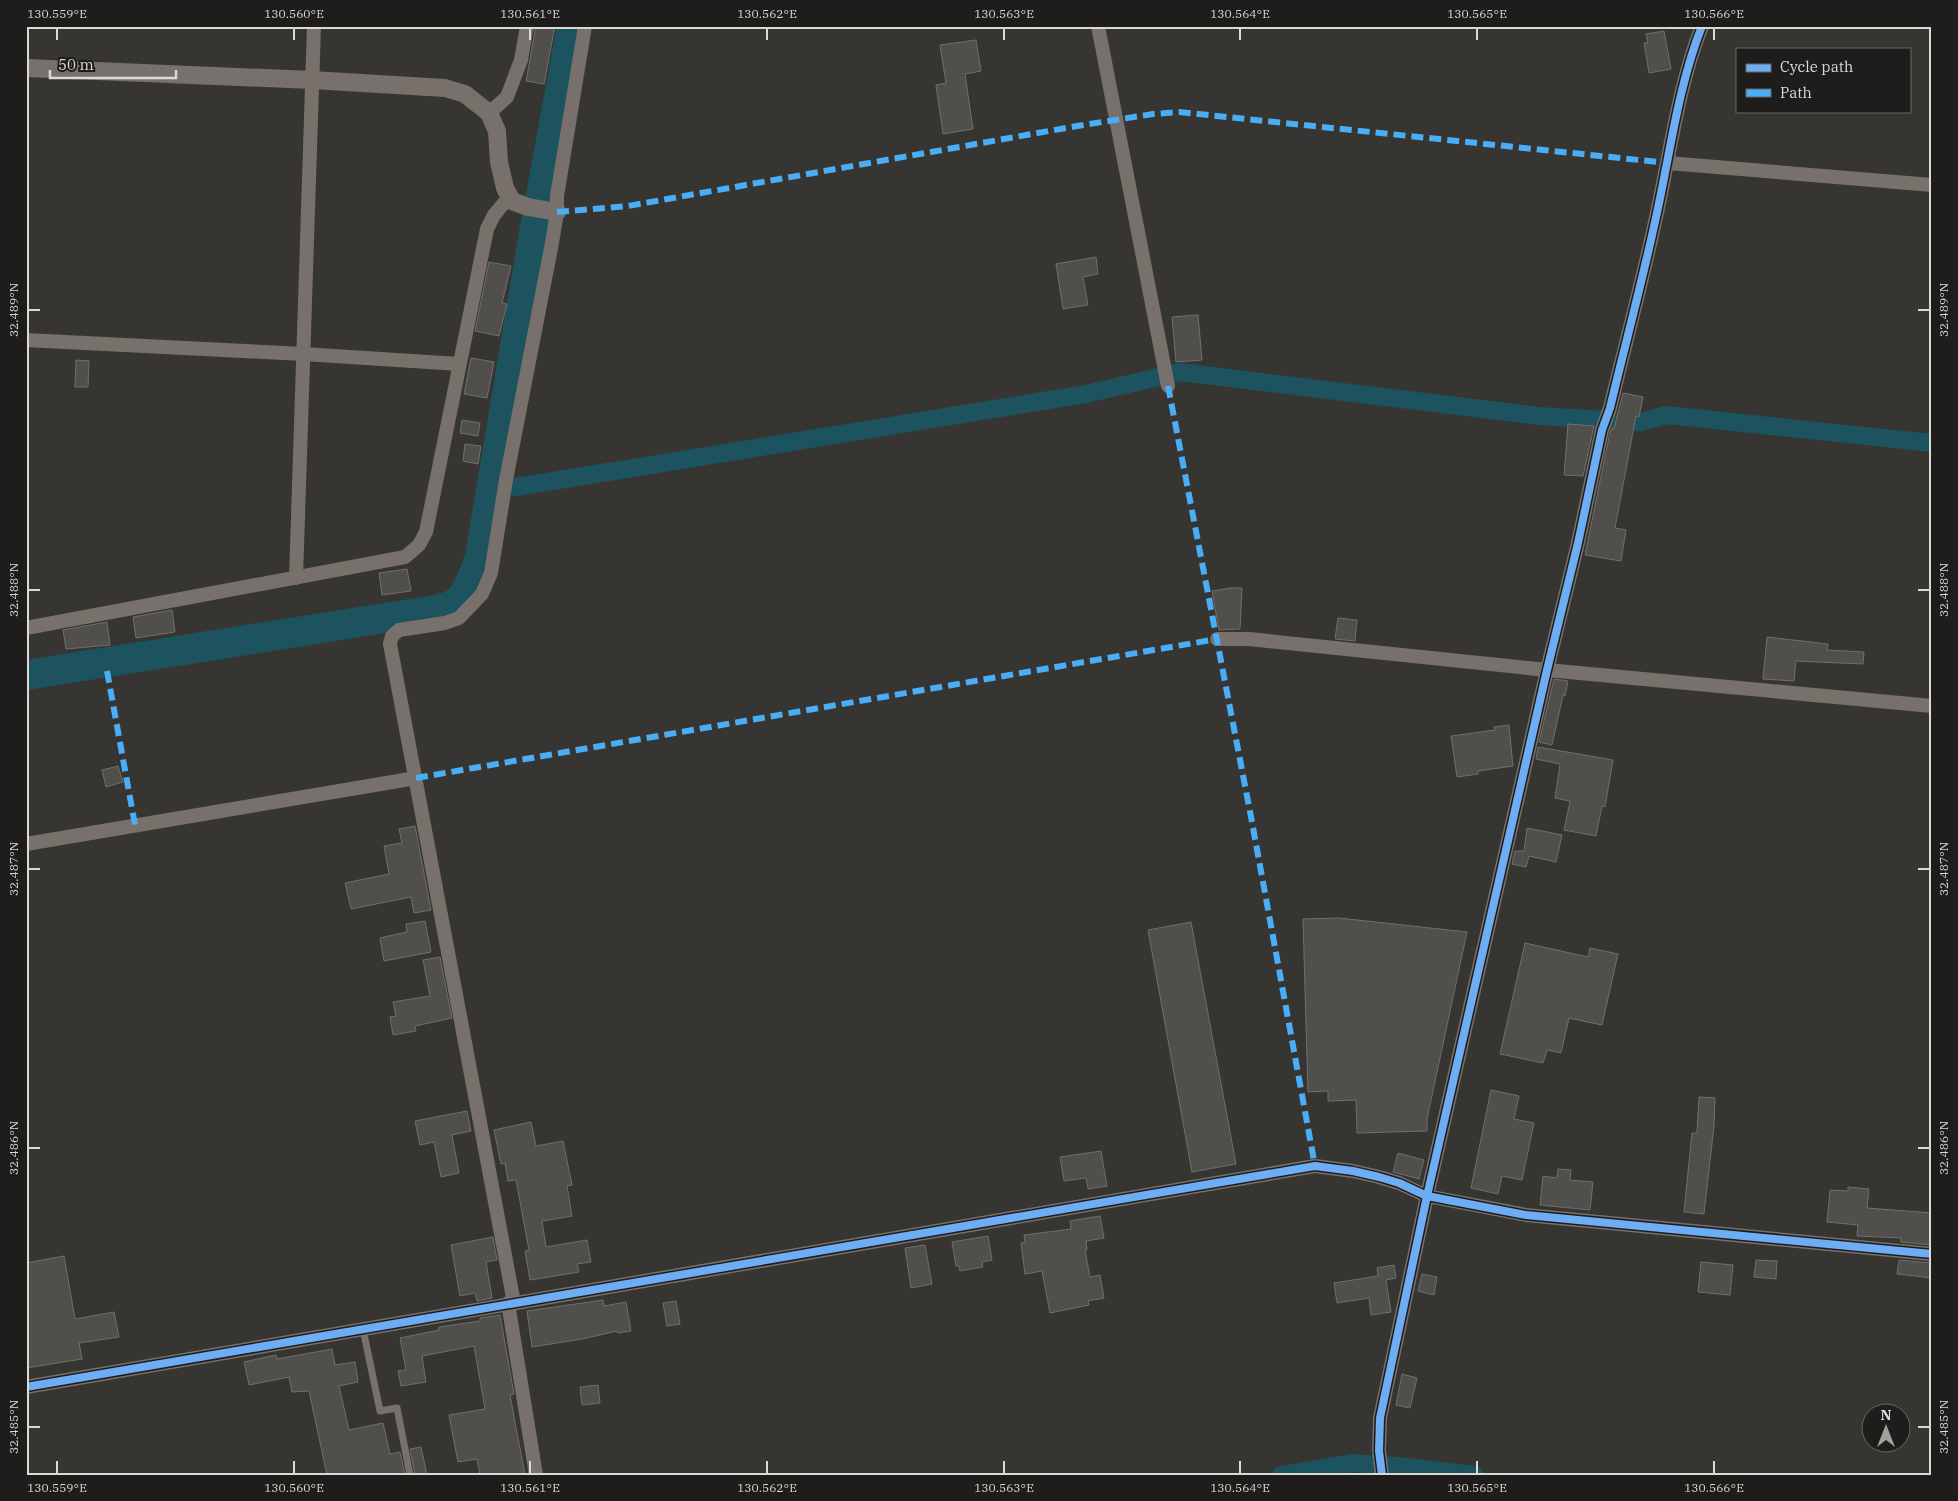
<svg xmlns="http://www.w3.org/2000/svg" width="1958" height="1501" font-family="'IBM Plex Serif',serif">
<rect width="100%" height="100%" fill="#363531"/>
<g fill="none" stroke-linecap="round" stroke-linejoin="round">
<g stroke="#1c535f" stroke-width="18">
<path d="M516,487L1086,394L1180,372L1539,416L1641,422L1667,415L1932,443"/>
<path d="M1281,1475L1352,1463L1397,1466L1475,1475"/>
</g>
<path stroke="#1c535f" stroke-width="30" d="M26,675L410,614C423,612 450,609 459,600C470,589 475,570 480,556L534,233L572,26"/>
</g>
<g fill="#504f4c" stroke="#6f6f6c">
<path d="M536,26H555L544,84L526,81Z"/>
<path d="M1664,31L1671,69L1649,73L1644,43H1648L1646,34Z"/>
<path d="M976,40L981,71L965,74L973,129L943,134L936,85L946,83L940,45Z"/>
<path d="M1096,257L1098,274L1083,277L1088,305L1063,309L1056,264Z"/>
<path d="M489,262L511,266L502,303L507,304L499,336L475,331Z"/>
<path d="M1198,315L1202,360L1176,362L1172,317Z"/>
<path d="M471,358L494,362L487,398L464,394Z"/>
<path d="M76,360L89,361L88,387H75Z"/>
<path d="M1623,393L1643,397L1639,417L1636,416L1615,528L1626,530L1621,561L1585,555L1610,432L1612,428L1614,429Z"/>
<path d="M462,420L480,423L478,436L460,433Z"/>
<path d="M1568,424L1594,426L1583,476L1564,475Z"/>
<path d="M465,444L481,446L478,464L463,461Z"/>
<path d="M407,569L411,591L382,595L379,573Z"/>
<path d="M1230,588H1242L1240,629L1219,630L1212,591Z"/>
<path d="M172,610L175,632L136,638L133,617Z"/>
<path d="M1338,618L1357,620L1355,641L1335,639Z"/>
<path d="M107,622L110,645L66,649L63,630Z"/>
<path d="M1767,637L1828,644L1827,650L1864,652L1863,664L1796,661L1794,681L1763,679Z"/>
<path d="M1554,679L1568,681L1565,696L1563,695L1552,745L1539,742Z"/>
<path d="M1509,725L1513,766L1478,771V774L1457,777L1451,736L1495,730L1494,727Z"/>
<path d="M1538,747L1613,760L1605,807L1602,806L1596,836L1564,830L1570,801L1555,798L1560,764L1536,759Z"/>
<path d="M118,766L123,782L106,787L102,770Z"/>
<path d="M415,826L431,910L414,913L411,897L351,909L345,883L389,874L384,846L402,843L399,829Z"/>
<path d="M1527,828L1562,835L1556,862L1529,856L1526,867L1512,864L1515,851H1524Z"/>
<path d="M1339,918L1467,932L1427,1119V1131L1357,1133L1356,1100L1328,1101V1091L1308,1092L1303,919Z"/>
<path d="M425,921L431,952L384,961L380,938L407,932L406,924Z"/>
<path d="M1191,922L1236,1164L1192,1172L1148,930Z"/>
<path d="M1525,943L1588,957L1590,948L1618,954L1602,1025L1569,1018L1561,1053L1547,1050L1543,1063L1500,1054Z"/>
<path d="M440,957L452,1018L415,1026L416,1031L393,1035L390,1017L396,1016L393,1002L430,996L423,960Z"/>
<path d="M1491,1090L1519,1096L1514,1119L1534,1123L1522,1180L1502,1176L1498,1194L1471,1188Z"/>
<path d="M1699,1097L1715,1098L1714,1126L1704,1214L1684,1212L1692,1133H1697Z"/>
<path d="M467,1111L471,1131L452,1135L459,1173L441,1177L434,1142L420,1145L415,1121Z"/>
<path d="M531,1122L536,1146L563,1141L572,1185L567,1186L572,1216L542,1221L546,1247L587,1240L591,1262L577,1264L579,1272L530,1280L525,1251L529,1250L516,1180L508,1181L505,1163L501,1164L494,1130Z"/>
<path d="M1101,1151L1107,1186L1088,1189L1086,1178L1064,1181L1060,1157Z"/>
<path d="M1398,1153L1424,1160L1419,1179L1393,1172Z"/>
<path d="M1558,1169L1571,1170L1570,1180L1593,1182L1590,1210L1540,1205L1543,1176L1557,1178Z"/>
<path d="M1848,1187L1869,1189L1867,1208L1932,1213V1245L1901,1242V1238L1857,1236L1858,1225L1827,1222L1830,1190L1848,1191Z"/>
<path d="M1100,1216L1104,1238L1086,1241L1087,1250H1085L1090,1277L1100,1275L1104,1298L1088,1301L1089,1305L1050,1313L1042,1271L1025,1274L1021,1243L1025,1242L1024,1235L1071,1229L1070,1221Z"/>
<path d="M988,1236L992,1260L982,1262L983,1267L960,1271L959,1266H956L952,1242Z"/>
<path d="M493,1237L497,1260L486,1262L492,1298L477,1301L475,1293L460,1296L451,1245Z"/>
<path d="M925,1245L932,1284L911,1288L905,1248Z"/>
<path d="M64,1256L75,1319L114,1312L119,1337L79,1343L82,1359L26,1368V1263Z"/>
<path d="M1756,1260L1777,1261L1776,1279L1754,1277Z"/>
<path d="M1899,1260L1932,1263V1278L1897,1274Z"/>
<path d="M1701,1262L1733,1265L1730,1295L1698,1292Z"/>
<path d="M1394,1265L1396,1278L1386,1280L1391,1312L1371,1315L1369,1298L1337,1303L1334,1283L1378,1276L1377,1268Z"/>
<path d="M1422,1274L1437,1277L1434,1295L1418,1291Z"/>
<path d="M603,1300L604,1306L626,1302L631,1331L618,1333L617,1331L582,1339L532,1347L527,1311Z"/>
<path d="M676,1301L680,1324L667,1326L663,1303Z"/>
<path d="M500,1315L514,1394L510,1395L525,1475H480L477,1459L458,1462L449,1415L485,1409L474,1346L422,1356L426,1382L401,1386L398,1371L406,1370L400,1338L439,1330V1327L480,1321V1318Z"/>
<path d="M332,1349L335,1365L355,1362L358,1382L339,1386L349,1430L383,1423L390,1454L400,1452L405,1475H327L309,1391L292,1392L289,1377L249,1385L244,1362L276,1355L277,1359Z"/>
<path d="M1402,1374L1417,1378L1410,1408L1396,1405Z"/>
<path d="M598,1385L600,1403L582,1405L580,1387Z"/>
<path d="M421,1447L427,1475H415L410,1449Z"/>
</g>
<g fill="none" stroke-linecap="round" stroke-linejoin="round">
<path stroke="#77706b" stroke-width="7" d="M363,1329L380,1411L397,1408L410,1475"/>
<g stroke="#77706b" stroke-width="14">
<path d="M1098,26L1168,386"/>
<path d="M489,113L507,97L521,60L527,26"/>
<path d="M1668,163L1932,185"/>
<path d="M26,340L303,354L459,364"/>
<path d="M296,578L314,26"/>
<path d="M26,628L405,557L419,545L426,532L487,229L494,215L510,196"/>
<path d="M1217,639H1249L1547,670L1932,706"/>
<path d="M26,844L416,778"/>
<path d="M508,1303L536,1475"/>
<path d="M514,1303L390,644L392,636L399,630L445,623L459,618L482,594L491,573L506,480L552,243L557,212V196L585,26"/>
<path d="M26,1387L1315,1166L1353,1171L1379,1177L1399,1183L1427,1196L1526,1215L1932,1254"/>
<path d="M1382,1475L1379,1451L1380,1418L1427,1196L1547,670L1578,543L1602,430L1610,408C1626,341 1644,275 1658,208C1671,147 1679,84 1702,26"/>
</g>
<path stroke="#77706b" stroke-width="18" d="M26,68L312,80L445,88L465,94L489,113L497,131L499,162L505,188L512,201L528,207L557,212"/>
<g stroke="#49aef6" stroke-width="6" stroke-dasharray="12 6" stroke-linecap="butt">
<path d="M557,212L628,206L1077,126L1153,114L1179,112L1668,163"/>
<path d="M1168,386L1252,822L1315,1166"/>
<path d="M107,671L135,825"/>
<path d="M416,778L1217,639"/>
</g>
<g stroke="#1e1d1b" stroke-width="11">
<g id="cycleway">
<path d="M26,1387L1315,1166L1353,1171L1379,1177L1399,1183L1427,1196L1526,1215L1932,1254"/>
<path d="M1382,1475L1379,1451L1380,1418L1427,1196L1547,670L1578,543L1602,430L1610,408C1626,341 1644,275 1658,208C1671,147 1679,84 1702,26"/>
</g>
</g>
<use href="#cycleway" stroke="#6dadf4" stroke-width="8"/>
</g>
<path fill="none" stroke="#d9d9d5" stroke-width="2" d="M57,28V40M294,28V40M530,28V40M767,28V40M1004,28V40M1240,28V40M1477,28V40M1714,28V40M28,310H40M1918,310H1930M28,590H40M1918,590H1930M28,869H40M1918,869H1930M28,1148H40M1918,1148H1930M28,1427H40M1918,1427H1930M57,1461V1474M294,1461V1474M530,1461V1474M767,1461V1474M1004,1461V1474M1240,1461V1474M1477,1461V1474M1714,1461V1474"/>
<rect width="1958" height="1501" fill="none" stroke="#1e1d1b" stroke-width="55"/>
<rect x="1736" y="48" width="175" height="65" fill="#1e1d1b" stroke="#696865"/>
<rect x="1746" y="64" width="25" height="8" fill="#6dadf4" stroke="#696865"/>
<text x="1780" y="72" font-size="15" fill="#d9d9d5">Cycle path</text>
<rect x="1746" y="89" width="25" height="8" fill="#49aef6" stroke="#696865"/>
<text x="1780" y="98" font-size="15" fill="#d9d9d5">Path</text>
<g transform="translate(1886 1428)"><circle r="24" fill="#1e1d1b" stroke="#696865"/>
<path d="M0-4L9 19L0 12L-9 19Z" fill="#a0a09c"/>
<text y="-8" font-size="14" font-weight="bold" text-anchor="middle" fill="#d9d9d5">N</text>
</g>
<path d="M50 70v8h126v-8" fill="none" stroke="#d9d9d5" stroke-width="2.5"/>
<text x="58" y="70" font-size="15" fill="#d9d9d5" stroke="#1e1d1b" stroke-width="4" paint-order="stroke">50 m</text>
<rect x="28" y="28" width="1902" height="1446" fill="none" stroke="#d9d9d5" stroke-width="2"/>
<g font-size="12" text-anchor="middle" fill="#d9d9d5">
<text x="57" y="18">130.559°E</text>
<text x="294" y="18">130.560°E</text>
<text x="530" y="18">130.561°E</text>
<text x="767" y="18">130.562°E</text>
<text x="1004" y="18">130.563°E</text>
<text x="1240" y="18">130.564°E</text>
<text x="1477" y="18">130.565°E</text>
<text x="1714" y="18">130.566°E</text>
<text transform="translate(14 310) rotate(-90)" y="4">32.489°N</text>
<text transform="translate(1944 310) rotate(-90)" y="4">32.489°N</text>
<text transform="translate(14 590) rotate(-90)" y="4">32.488°N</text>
<text transform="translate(1944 590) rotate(-90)" y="4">32.488°N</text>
<text transform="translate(14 869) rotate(-90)" y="4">32.487°N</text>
<text transform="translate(1944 869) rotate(-90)" y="4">32.487°N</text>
<text transform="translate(14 1148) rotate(-90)" y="4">32.486°N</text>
<text transform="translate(1944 1148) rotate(-90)" y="4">32.486°N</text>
<text transform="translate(14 1427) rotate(-90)" y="4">32.485°N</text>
<text transform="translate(1944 1427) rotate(-90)" y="4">32.485°N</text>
<text x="57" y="1492">130.559°E</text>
<text x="294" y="1492">130.560°E</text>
<text x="530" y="1492">130.561°E</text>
<text x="767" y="1492">130.562°E</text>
<text x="1004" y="1492">130.563°E</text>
<text x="1240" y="1492">130.564°E</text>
<text x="1477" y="1492">130.565°E</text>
<text x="1714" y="1492">130.566°E</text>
</g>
</svg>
